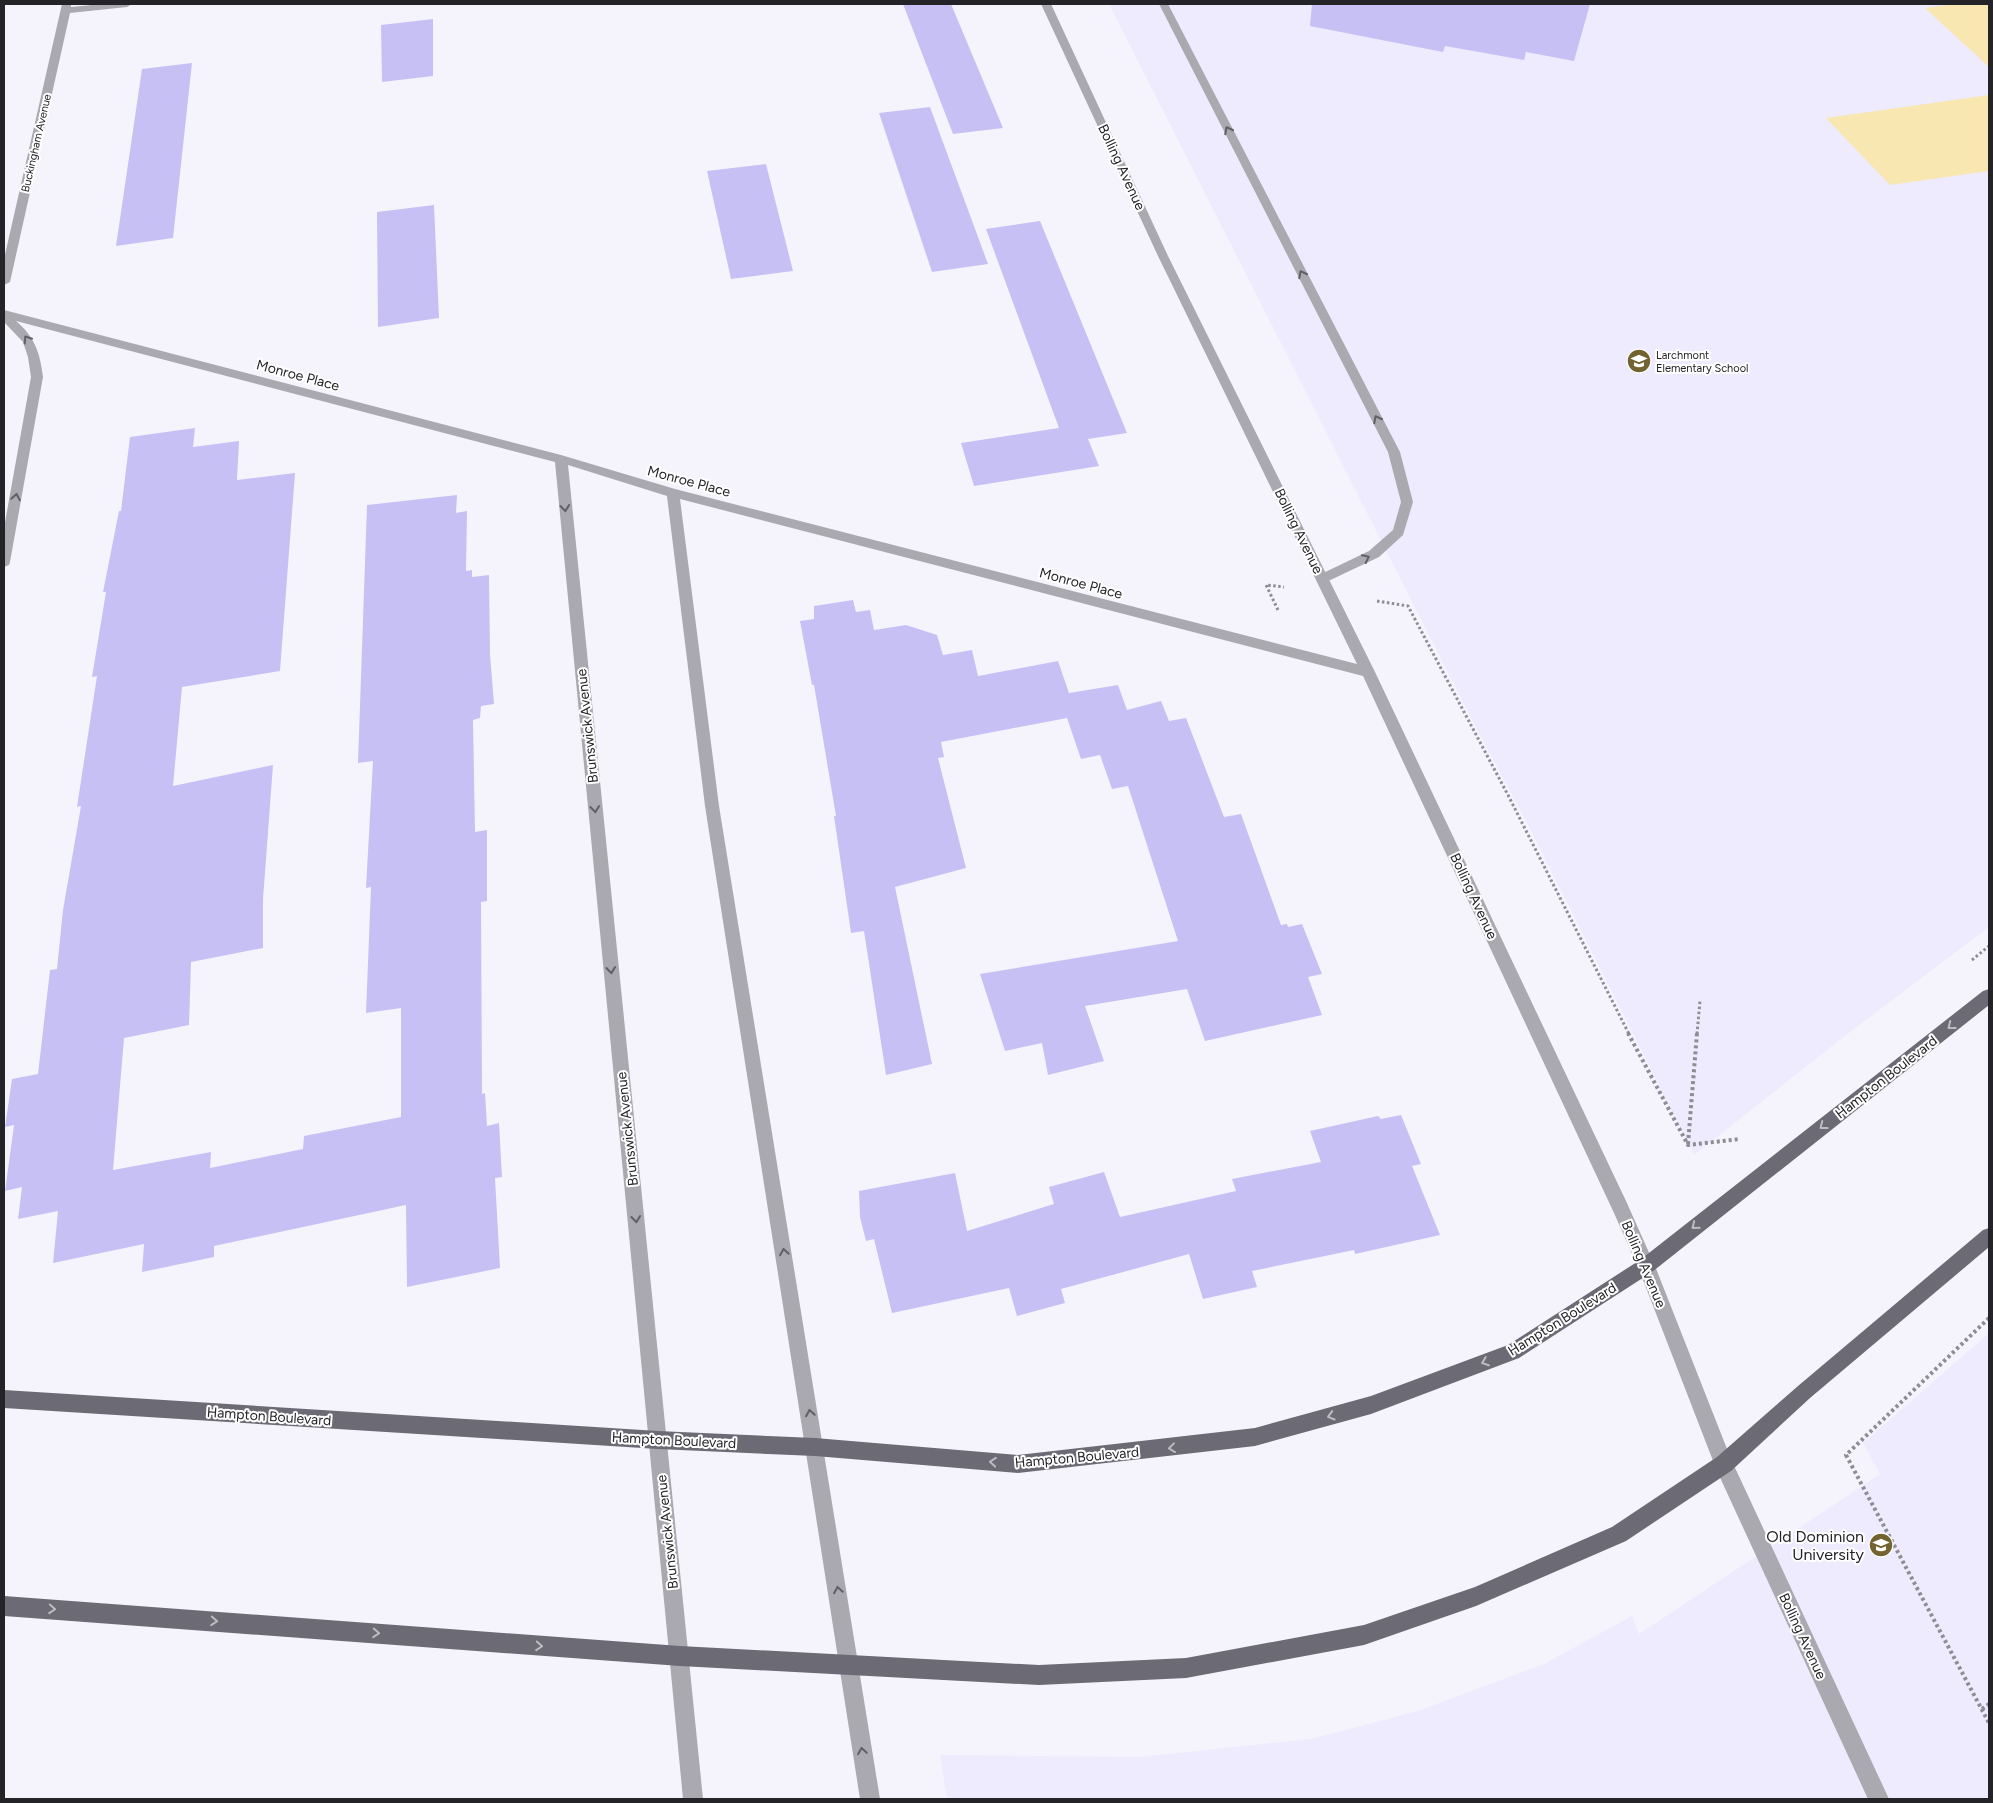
<svg xmlns="http://www.w3.org/2000/svg" width="1993" height="1803" font-family="Figtree,sans-serif">
<rect width="100%" height="100%" fill="#f5f4fd"/>
<g fill="#edebfd">
<path d="M1109,4H1989V927L1841,1039L1694,1155L1529,827L1471,718Z"/>
<path d="M1989,1333V1799H947L940,1755L1140,1757L1311,1739L1418,1711L1544,1664L1632,1616L1639,1634L1880,1474L1863,1443Z"/>
</g>
<g fill="#f9e7b1">
<path d="M1956,4H1989V67L1925,8Z"/>
<path d="M1989,95V171L1890,185L1826,118Z"/>
</g>
<g fill="#c7c0f5">
<path d="M903,4H951L1003,128L953,134Z"/>
<path d="M1312,4H1590L1574,61L1526,52L1524,60L1445,46L1443,52L1310,26Z"/>
<path d="M433,19V76L382,82L381,25Z"/>
<path d="M192,63L173,238L116,246L142,69Z"/>
<path d="M930,107L988,264L932,272L879,113Z"/>
<path d="M766,164L793,271L731,279L707,171Z"/>
<path d="M434,205L439,318L378,327L377,212Z"/>
<path d="M1040,221L1127,433L1088,439L1099,466L974,486L961,443L1059,428L986,229Z"/>
<path d="M195,428L193,447L239,441L237,480L295,473L280,671L182,687L173,786L273,765L263,899V948L191,962L189,1025L124,1038L113,1170L211,1152L210,1168L303,1149L304,1136L401,1117V1008L366,1013L371,887L366,888L373,761L358,763L367,505L457,495L456,513L467,511L466,571L472,570V577L489,575L490,654L494,704L481,706L480,718L473,720L475,832L487,830V901L481,902L482,1094L485,1093L487,1126L499,1123L502,1177L495,1178L500,1268L407,1287L406,1205L214,1246V1257L142,1272L144,1244L53,1263L58,1211L18,1219L22,1187L5,1191L14,1125L5,1127L12,1079L38,1074L50,970L57,969L63,910L81,806L77,807L97,676L92,677L106,592H103L119,511H121L130,437Z"/>
<path d="M853,600L856,612L870,610L874,630L906,625L937,635L943,655L972,650L978,676L1058,661L1069,693L1118,685L1127,710L1161,701L1169,721L1186,718L1224,817L1241,814L1281,925L1287,924L1288,927L1302,924L1322,974L1308,977L1322,1015L1205,1041L1187,989L1085,1006L1104,1061L1048,1075L1042,1043L1005,1051L980,974L1178,941L1128,786L1112,789L1100,755L1081,759L1067,718L941,742L944,757L938,758L966,868L895,887L932,1064L886,1075L864,931L851,933L834,816H836L814,685H812L800,621L814,619V606Z"/>
<path d="M1401,1115L1421,1164L1412,1166L1440,1235L1355,1254L1354,1250L1252,1271L1257,1287L1203,1299L1189,1254L1061,1289L1065,1303L1017,1316L1009,1288L892,1313L874,1239L866,1241L860,1217L859,1191L955,1173L967,1231L1054,1204L1049,1187L1104,1172L1120,1217L1236,1191L1232,1179L1321,1162L1310,1131L1378,1116L1381,1119Z"/>
</g>
<g fill="none" stroke-linecap="round" stroke-linejoin="round">
<g stroke="#8d8d94" stroke-width="3" stroke-dasharray="2.5 2.5" stroke-linecap="butt">
<path d="M1377,601L1408,606L1509,797L1629,1034"/>
<path d="M1278,610L1266,585L1284,587"/>
<path d="M1972,960L1989,946"/>
<path d="M1697,1034L1700,1001"/>
</g>
<g stroke="#8d8d94" stroke-width="4" stroke-dasharray="3 3" stroke-linecap="butt">
<path d="M1628,1033L1688,1145L1740,1139"/>
<path d="M1688,1144L1697,1033"/>
<path d="M1989,1318L1846,1455L1989,1723"/>
<path d="M1982,1709L1989,1704"/>
</g>
<path fill="#aaa9af" fill-rule="evenodd" d="M1159,4H1168L1400,452L1413,502L1403,535L1379,557L1322,584L1317,582L1316,579L1317,576L1369,551L1393,530L1401,502L1388,452Z"/>
<g fill="#aaa9af" fill-rule="evenodd">
<path d="M62,4H71V7L102,4H132L127,7L70,13L10,282L4,285V259Z"/>
<path d="M1041,4H1051L1168,256L1375,672L1626,1201L1655,1266L1731,1459L1889,1799H1868L1717,1471L1638,1267L1614,1213L1363,676L680,499L719,806L880,1799H860L705,806L667,496L568,465L703,1799H683L555,462L16,321C35,337 40,353 43,377L10,562L9,565L4,567V528L31,377L28,357L23,342L4,322V310L561,455L675,489L1357,664L1158,256Z"/>
</g>
<g fill="#6b6a75" fill-rule="evenodd">
<path d="M1989,989V1005L1652,1272L1519,1358L1371,1414L1255,1446L1018,1473L815,1456L658,1449L4,1408V1390L658,1431L815,1438L1018,1455L1255,1428L1371,1396L1508,1345L1640,1260L1983,991Z"/>
<path d="M1989,1228V1247L1810,1398L1731,1471L1626,1541L1476,1606L1364,1645L1186,1678L1039,1685L680,1666L4,1616V1596L680,1646L1039,1665L1186,1658L1364,1625L1475,1587L1612,1527L1717,1457L1798,1386L1983,1230Z"/>
</g>
</g>
<defs><path id="oneway-chevron" d="M-2-3.5L2.5 0L-2 3.5" fill="none" stroke-width="1.6" stroke-linecap="round" stroke-linejoin="round" transform="scale(1.25)"/></defs>
<g stroke="#605f65">
<use href="#oneway-chevron" transform="translate(1228 130) rotate(-117)"/>
<use href="#oneway-chevron" transform="translate(1302 274) rotate(-117)"/>
<use href="#oneway-chevron" transform="translate(27 339) rotate(-123)"/>
<use href="#oneway-chevron" transform="translate(1377 419) rotate(-117)"/>
<use href="#oneway-chevron" transform="translate(16 497) rotate(-80)"/>
<use href="#oneway-chevron" transform="translate(565 508) rotate(84)"/>
<use href="#oneway-chevron" transform="translate(1366 558) rotate(-26)"/>
<use href="#oneway-chevron" transform="translate(595 809) rotate(84)"/>
<use href="#oneway-chevron" transform="translate(611 970) rotate(84)"/>
<use href="#oneway-chevron" transform="translate(636 1219) rotate(84)"/>
<use href="#oneway-chevron" transform="translate(784 1252) rotate(-99)"/>
<use href="#oneway-chevron" transform="translate(810 1413) rotate(-99)"/>
<use href="#oneway-chevron" transform="translate(838 1590) rotate(-99)"/>
<use href="#oneway-chevron" transform="translate(862 1751) rotate(-99)"/>
</g>
<g stroke="#bcbcc1">
<use href="#oneway-chevron" transform="translate(1951 1026) rotate(142)"/>
<use href="#oneway-chevron" transform="translate(1823 1126) rotate(142)"/>
<use href="#oneway-chevron" transform="translate(1695 1226) rotate(141)"/>
<use href="#oneway-chevron" transform="translate(1485 1362) rotate(159)"/>
<use href="#oneway-chevron" transform="translate(1331 1416) rotate(164)"/>
<use href="#oneway-chevron" transform="translate(1172 1448) rotate(173)"/>
<use href="#oneway-chevron" transform="translate(993 1462) rotate(-175)"/>
<use href="#oneway-chevron" transform="translate(52 1609) rotate(4)"/>
<use href="#oneway-chevron" transform="translate(214 1621) rotate(4)"/>
<use href="#oneway-chevron" transform="translate(376 1633) rotate(4)"/>
<use href="#oneway-chevron" transform="translate(539 1646) rotate(4)"/>
</g>
<defs>
<g id="school-disc" transform="scale(1.25)"><circle r="9.5" fill="#736330" stroke="#fff"/><path d="M0-5L7-2L0 1L-7-2ZM-4 1L0 2.5L4 1V4Q0 6-4 4Z" fill="#fff"/></g>
<g id="university-disc" transform="scale(1.25)"><circle r="9.5" fill="#736330" stroke="#fff"/><path d="M0-5L7-2L0 1L-7-2ZM-4 1L0 2.5L4 1V4Q0 6-4 4Z" fill="#fff"/></g>
</defs>
<g fill-rule="evenodd">
<use href="#school-disc" x="1639" y="361"/>
<use href="#university-disc" x="1881" y="1545"/>
</g>
<g text-anchor="middle" stroke-width="4" stroke-linejoin="round" paint-order="stroke">
<g font-size="11" fill="#232328" stroke="#fff">
<text transform="translate(36 143) rotate(-77)" y="4">Buckingham Avenue</text>
</g>
<g font-size="11" fill="#232328" stroke="#fff" text-anchor="start">
<text x="1656" y="359">Larchmont<tspan x="1656" dy="13">Elementary School</tspan></text>
</g>
<g font-size="14" fill="#232328" stroke="#fff">
<text transform="translate(1122 167) rotate(65)" y="5">Bolling Avenue</text>
<text transform="translate(298 375) rotate(15)" y="5">Monroe Place</text>
<text transform="translate(689 481) rotate(15)" y="5">Monroe Place</text>
<text transform="translate(1299 531) rotate(64)" y="5">Bolling Avenue</text>
<text transform="translate(1081 583) rotate(15)" y="5">Monroe Place</text>
<text transform="translate(587 726) rotate(-96)" y="5">Brunswick Avenue</text>
<text transform="translate(1474 896) rotate(65)" y="5">Bolling Avenue</text>
<text transform="translate(1886 1077) rotate(-38)" y="5">Hampton Boulevard</text>
<text transform="translate(627 1129) rotate(-96)" y="5">Brunswick Avenue</text>
<text transform="translate(1644 1264) rotate(67)" y="5">Bolling Avenue</text>
<text transform="translate(1562 1319) rotate(-32)" y="5">Hampton Boulevard</text>
<text transform="translate(269 1416) rotate(4)" y="5">Hampton Boulevard</text>
<text transform="translate(674 1440) rotate(3)" y="5">Hampton Boulevard</text>
<text transform="translate(1077 1457) rotate(-5)" y="5">Hampton Boulevard</text>
<text transform="translate(667 1532) rotate(-96)" y="5">Brunswick Avenue</text>
<text transform="translate(1803 1636) rotate(65)" y="5">Bolling Avenue</text>
</g>
<g font-size="16" fill="#232328" stroke="#fff" text-anchor="end">
<text x="1864" y="1542">Old Dominion<tspan x="1864" dy="18">University</tspan></text>
</g>
</g>
<rect width="1993" height="1803" fill="none" stroke="#232328" stroke-width="10"/>
</svg>
